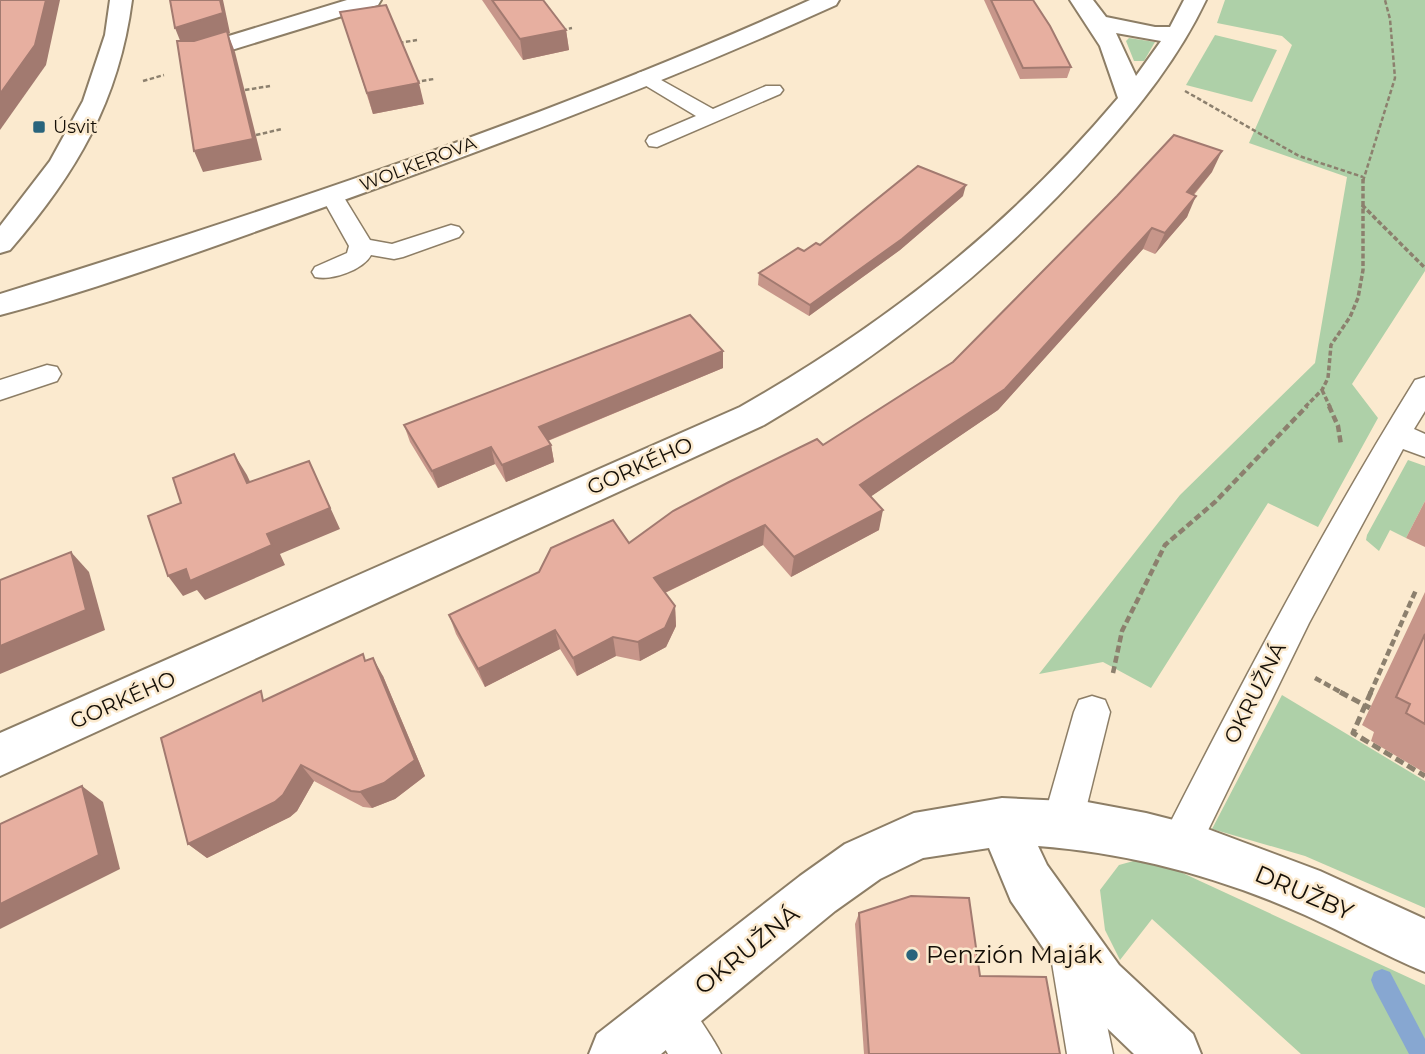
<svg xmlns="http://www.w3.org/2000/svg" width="1425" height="1054" font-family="Montserrat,sans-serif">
<rect width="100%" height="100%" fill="#fbeacf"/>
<g fill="#aed0a8">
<path d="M1225,0H1425V271L1352,384L1378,418L1318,527L1268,503L1151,688L1103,662L1039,674L1180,495L1315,363L1347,177L1249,143L1292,45L1282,36L1217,23Z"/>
<path d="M1215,35L1277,50L1252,102L1186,85Z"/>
<path d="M1129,38L1155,42L1144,61H1134L1126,41Z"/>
<path d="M1408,460L1425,466V501L1406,538L1390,530L1379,551L1366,540L1367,535Z"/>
<path d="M1282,695L1425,781V908L1305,856L1212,829Z"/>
<path d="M1148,857L1425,985V1054H1301L1152,919L1120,960L1105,930L1100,890L1119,865Z"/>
</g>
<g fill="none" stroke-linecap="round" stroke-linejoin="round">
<path fill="#87a7d1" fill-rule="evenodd" d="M1382,969L1390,972L1425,1039V1054H1409L1374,988L1371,980L1374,972Z"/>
<g stroke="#8d7e66" stroke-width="3">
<g id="lane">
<path d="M645,71L713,109L766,86H780L783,90L780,94L657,147L649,146L646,141L649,136L696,116L638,81L635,77L638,73Z"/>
<path d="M332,189L340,191L370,240L392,244L451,225L459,227L463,232L459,237L403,257L394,259L371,255C363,270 331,281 315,277L312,272L315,267L347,253L349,246L321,196L324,191Z"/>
<path d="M47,365L57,367L61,374L57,381L0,400V380Z"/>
<path d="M1425,377V411L1414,429L1425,434V457L1403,449L1309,623L1194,859L1180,865L1166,859L1160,845L1166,831C1244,678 1325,525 1415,380Z"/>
<path d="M1092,696L1105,700L1110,712L1083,821L1077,835L1063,840L1049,835L1043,821L1074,712L1079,700Z"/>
<path d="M1073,942L1088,948L1094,963L1113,1054H1067L1052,963L1058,948Z"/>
<path d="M667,992C671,994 679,995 683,998C692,1006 716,1043 721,1054H668L645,1014L651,998Z"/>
</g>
</g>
<g stroke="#8d7e66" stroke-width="4">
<g id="street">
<path d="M347,0H381L378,5L202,59H186L182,54L186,49Z"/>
<path d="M810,0H839L836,5C662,84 482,151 302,215C203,250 102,288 0,315V294C274,209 548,118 810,0Z"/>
<path d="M1070,0H1093L1106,17L1155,27H1170L1184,0H1206C1179,57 1140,106 1097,154C1000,263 890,351 764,425L0,776V733L740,407C886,324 1009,227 1118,98L1100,46ZM1116,33L1161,41L1136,76Z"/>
<path d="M1002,798L1087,802L1146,813L1205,828L1320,871L1425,919V972C1384,955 1345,933 1305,915C1220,877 1130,853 1038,846L1047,865L1119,965L1193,1034L1201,1054H1134L1081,1003L1011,901L989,848L923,858L880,879L835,911L661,1054H589L597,1034L800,876L845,844L914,813Z"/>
</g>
</g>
<g stroke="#8d7e66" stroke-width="4">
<path id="secondary" d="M110,0H132C119,101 76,174 10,250L0,253V226L50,161L83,101L105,35Z"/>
</g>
<g stroke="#8c806e" stroke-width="2.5" stroke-dasharray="4.5 2.5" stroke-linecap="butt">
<path d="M562,30L572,28"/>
<path d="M399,43L417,40"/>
<path d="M143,81L164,75"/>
<path d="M415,82L434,79"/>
<path d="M245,90L270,86"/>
<path d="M1185,91L1299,156L1363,177"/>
<path d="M256,135L282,129"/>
<path d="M1363,181L1395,78L1390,19L1385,0"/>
</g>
<g stroke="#8c806e" stroke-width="3.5" stroke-dasharray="5 2.5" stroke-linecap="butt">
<path d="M1362,205L1425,268"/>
<path d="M1322,390L1330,407"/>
<path d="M1305,407L1322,390L1328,378L1331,345L1350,317L1358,298L1363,270V179"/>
</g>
<g stroke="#8c806e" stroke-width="4.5" stroke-dasharray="7 3.5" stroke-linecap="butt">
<path d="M1329,406L1338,426L1341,445"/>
<path d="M1113,673L1122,631L1165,545L1215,502L1307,406"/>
<path d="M1315,678L1344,694"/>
<path d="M1370,694L1416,590"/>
</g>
<g stroke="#8c806e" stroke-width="5" stroke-dasharray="9 4.5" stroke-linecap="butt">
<path d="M1340,692L1370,708"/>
<path d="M1371,692L1353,733L1425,776"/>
</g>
<use href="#lane" fill="#fff" fill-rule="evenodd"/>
<use href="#street" fill="#fff" fill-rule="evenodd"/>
<use href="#secondary" fill="#fff" fill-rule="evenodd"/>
</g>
<g fill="#c7968a">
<path d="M482,0H543L566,30L569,50L523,60Z"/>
<path d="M984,0H1033L1071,67L1067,78L1020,79Z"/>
<path d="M340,12L424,104L373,114Z"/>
<path d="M1212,172L1194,195L1187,217L1155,254L1143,249L998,410L871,496L879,530L791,577L763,545L665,593L675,606L676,626L666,647L640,661L616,656L577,676L560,649L485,687L456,634L449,615L629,543L823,445L953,362Z"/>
<path d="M963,196L900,250L809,316L758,285L759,273L804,251Z"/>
<path d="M723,351V368L548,441L551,445L554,462L506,482L495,464L438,488L410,442L404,425Z"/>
<path d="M1425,501V547L1406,538Z"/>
<path d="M1425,592V773L1371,741L1374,732L1362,725Z"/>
<path d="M366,661L383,676L425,776L395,799L372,808L363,807L314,781L297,811L290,817L207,858L188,844L267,699Z"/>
<path d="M859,913L980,976L1060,1054H864L855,924Z"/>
</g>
<g fill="#a27a70">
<path d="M46,0H60L46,65L0,130V94Z"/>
<path d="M220,0H223L230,33L228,34L235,52L262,160L203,172L194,151L183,48L175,28Z"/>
<path d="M566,30L569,50L523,60L520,39Z"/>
<path d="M419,83L424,104L373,114L367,93Z"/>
<path d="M1222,151L1212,172L1177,214L1187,192Z"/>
<path d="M966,185L963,196L900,250L809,316L810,305Z"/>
<path d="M1196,196L1187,217L1155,254L1165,233Z"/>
<path d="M1152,228L1143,249L998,410L857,506L860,485Z"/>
<path d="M723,351V368L542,443L539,427Z"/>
<path d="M551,445L554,462L506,482L502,465Z"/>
<path d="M491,447L495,464L438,488L432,471Z"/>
<path d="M234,454L247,475L260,503L247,483Z"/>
<path d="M309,461L340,529L280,554L285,565L205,600L197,590L183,596L168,576L267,534Z"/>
<path d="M883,510L879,530L791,577L794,557Z"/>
<path d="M765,525L763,545L656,597L654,578Z"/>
<path d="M71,552L89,572L105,630L0,674V646Z"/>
<path d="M675,606L676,626L666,647L640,661L638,642Z"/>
<path d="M555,630L560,649L485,687L478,669Z"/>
<path d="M613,637L616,656L577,676L573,658Z"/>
<path d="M373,658L383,676L425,776L395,799L372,808L360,792Z"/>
<path d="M301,765L314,781L297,811L290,817L207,858L188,844Z"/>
<path d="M82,786L103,802L120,869L0,929V904Z"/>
</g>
<g fill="#e7afa0" stroke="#a27a70" stroke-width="2">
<path d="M0,0H46L35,45L0,94Z"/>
<path d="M170,0H220L223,13L175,28Z"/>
<path d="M492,0H543L566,30L520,39Z"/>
<path d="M991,0H1033L1050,26L1071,67L1023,68Z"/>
<path d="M386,5L419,83L367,93L340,12Z"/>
<path d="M227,31L253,139L194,151L177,41H194Z"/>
<path d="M1174,135L1222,151L1187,192L1196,196L1165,233L1152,228L1005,389L860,485L883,510L794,557L765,525L654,578L675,606L665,628L638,642L613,637L573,658L555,630L478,669L449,615L539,572L551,548L613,520L629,543L673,511L729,482L817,439L823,445L953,362L1117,196Z"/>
<path d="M918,166L966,185L902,239L810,305L759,273L798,248L804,251L816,243L820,245Z"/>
<path d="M690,315L723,351L539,427L551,445L502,465L491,447L432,471L404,425Z"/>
<path d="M234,454L247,483L309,461L330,508L267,534L272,545L190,581L186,569L168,576L148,516L181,503L173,478Z"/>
<path d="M71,552L86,610L0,646V580Z"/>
<path d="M1425,634V724L1406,713L1410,704L1396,697Z"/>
<path d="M363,654L365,661L373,658L415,760L384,783L360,792L351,791L301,765L283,795L275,802L188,844L161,738L261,691L263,701Z"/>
<path d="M82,786L99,855L0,904V824Z"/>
<path d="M911,896L969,898L980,976L1046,977L1060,1054H869L859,913Z"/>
</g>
<g fill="#29647c" stroke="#fbeacf" stroke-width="2.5">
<rect x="32" y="120" width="14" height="14" rx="3.5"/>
<circle cx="912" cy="955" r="7"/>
</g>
<g text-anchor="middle" stroke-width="5" stroke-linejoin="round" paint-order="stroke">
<g font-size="18" fill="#150f07" stroke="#fbeacf" text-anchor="start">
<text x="53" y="133">Úsvit</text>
</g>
<g font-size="18" fill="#150f07" stroke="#fbeacf">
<text transform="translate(418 164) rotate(-21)" y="6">WOLKEROVA</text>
</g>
<g font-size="21" fill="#150f07" stroke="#fbeacf">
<text transform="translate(640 466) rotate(-24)" y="7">GORKÉHO</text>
<text transform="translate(1255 693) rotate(-63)" y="7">OKRUŽNÁ</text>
<text transform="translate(123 700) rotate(-24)" y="7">GORKÉHO</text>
</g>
<g font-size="24" fill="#150f07" stroke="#fbeacf">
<text transform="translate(1304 893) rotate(23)" y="8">DRUŽBY</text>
<text transform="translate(747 950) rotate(-39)" y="8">OKRUŽNÁ</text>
</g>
<g font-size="24" fill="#150f07" stroke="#fbeacf" text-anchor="start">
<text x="926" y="963">Penzión Maják</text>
</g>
</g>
</svg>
